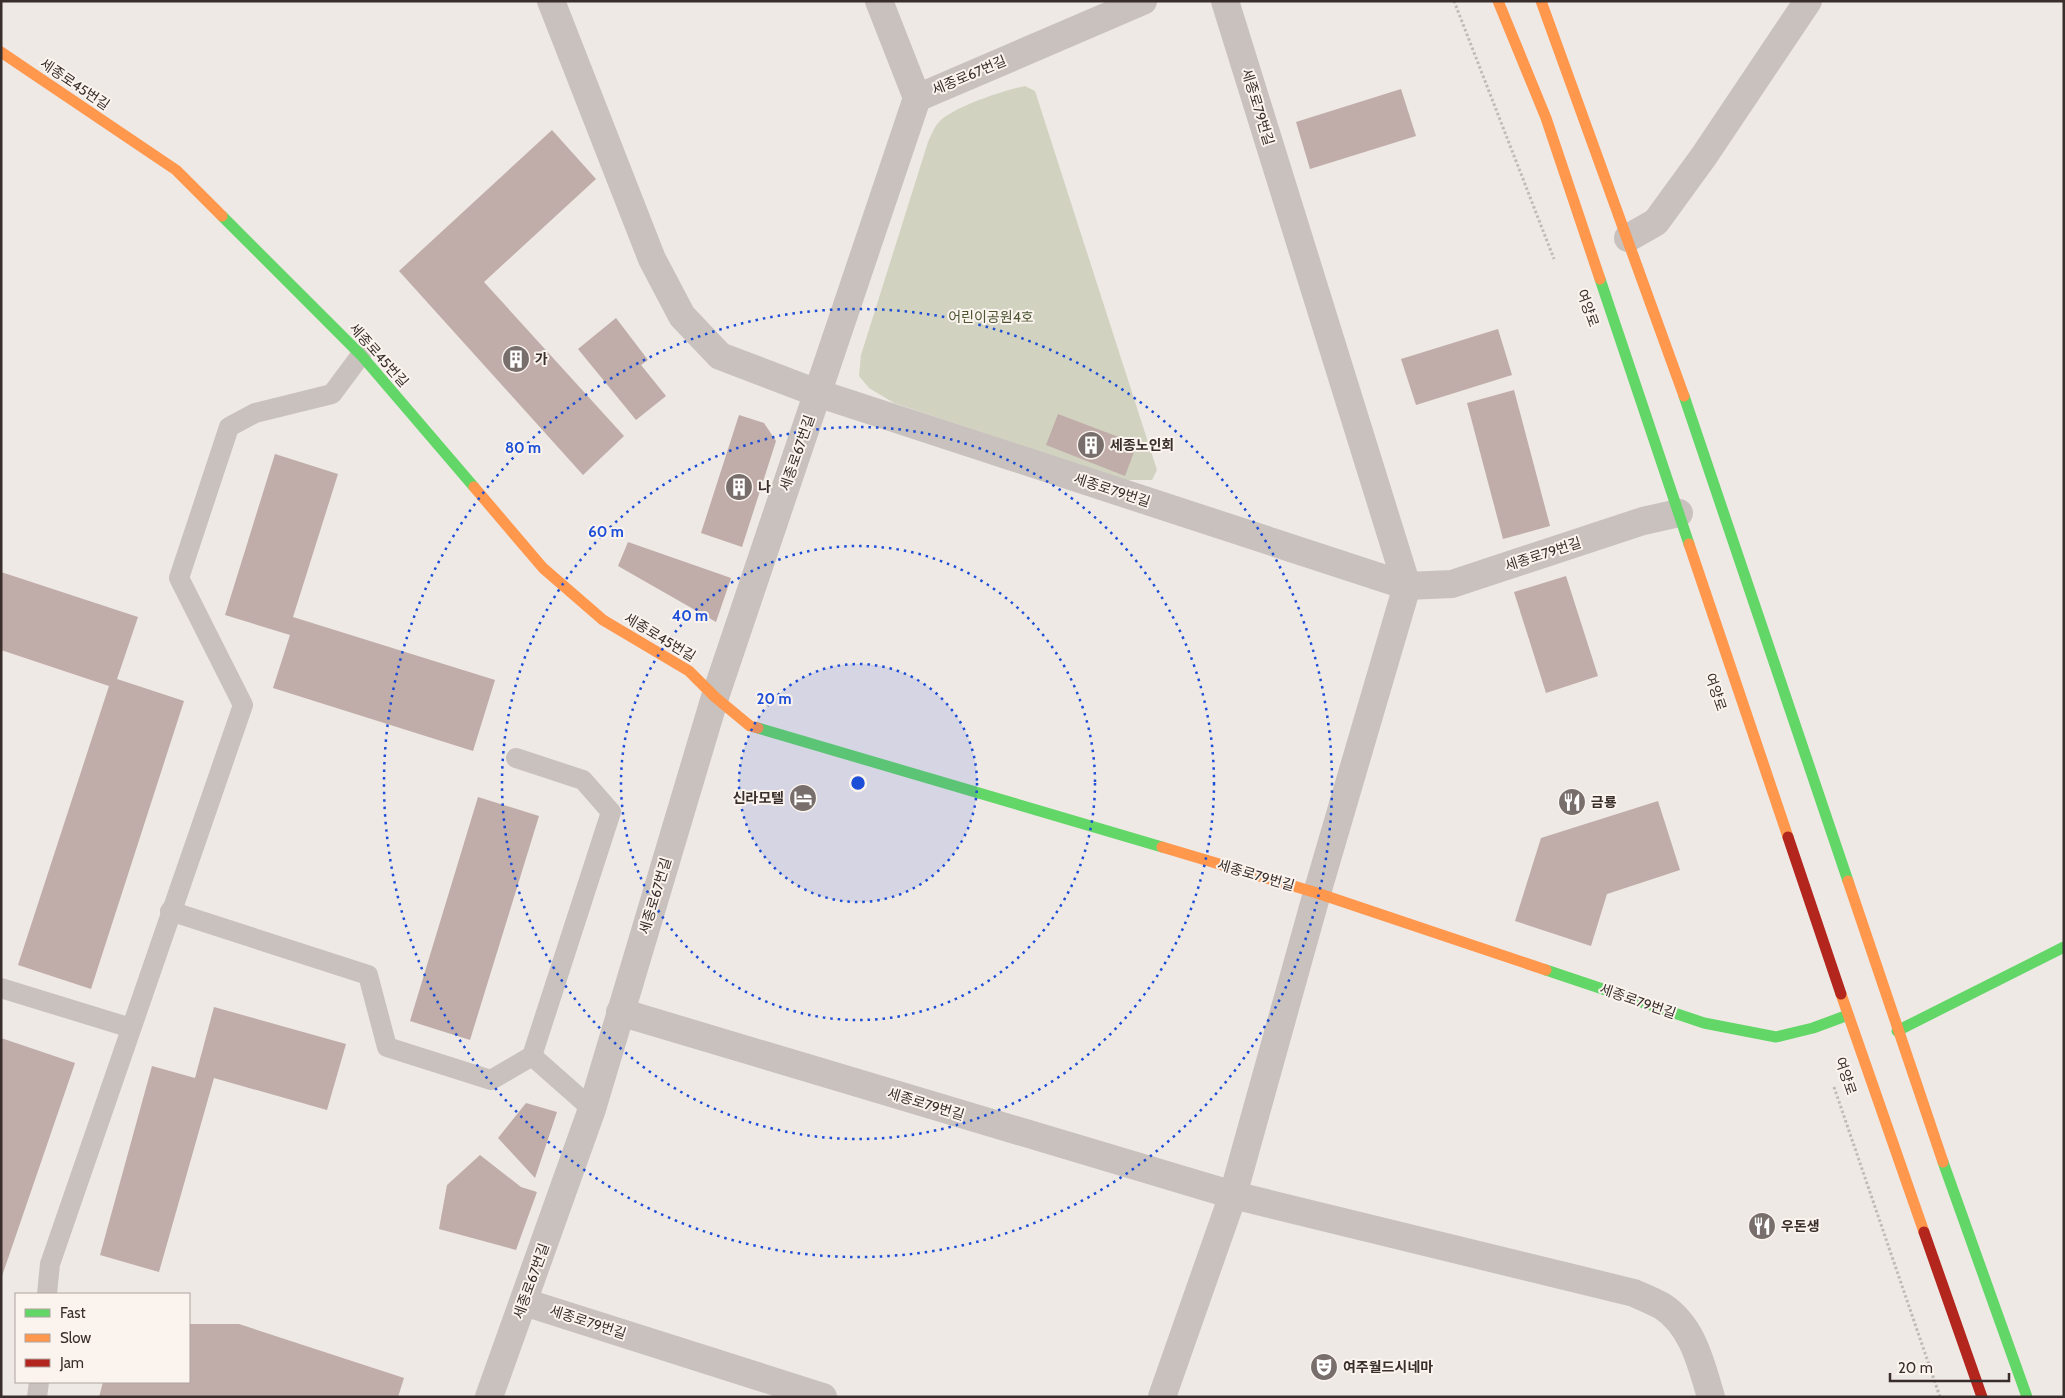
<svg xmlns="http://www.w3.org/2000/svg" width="2065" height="1398" font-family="Cabin,'Noto Sans KR',sans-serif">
<rect width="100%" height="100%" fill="#eee9e5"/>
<path fill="#d1d3c0" d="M1025,86L1035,91L1157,470L1152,480H1122L894,403L869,388L859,376L861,355L928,142C931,136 934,127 939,122C953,107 1005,90 1025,86Z"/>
<g fill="#c0aca8">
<path d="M1401,89L1416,136L1310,169L1296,122Z"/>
<path d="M552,130L596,179L484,282L624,436L583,475L399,271Z"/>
<path d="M616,318L648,360L641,365L666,396L636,420L578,349Z"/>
<path d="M1498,329L1512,375L1416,405L1401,359Z"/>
<path d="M1514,390L1550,526L1503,539L1467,403Z"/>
<path d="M1058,414L1137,444L1125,476L1046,445Z"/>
<path d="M739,415L764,423L776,441L742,547L701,533Z"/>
<path d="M275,454L338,474L293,617L495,680L473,751L273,688L290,635L225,615Z"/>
<path d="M628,542L731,578L716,622L618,566Z"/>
<path d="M1,572L138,617L117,679L184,701L91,989L18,965L109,686L1,650Z"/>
<path d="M1566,576L1598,676L1546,693L1514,592Z"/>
<path d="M478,797L539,816L470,1040L410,1021Z"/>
<path d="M1658,801L1680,870L1607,894L1591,946L1515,921L1541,838Z"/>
<path d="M214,1007L346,1044L327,1110L214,1078L159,1272L100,1255L152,1066L195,1078Z"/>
<path d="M1,1038L75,1063L2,1276H1Z"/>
<path d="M526,1103L557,1112L535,1178L498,1138Z"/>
<path d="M480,1155L521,1187L537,1192L516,1250L439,1229L447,1185Z"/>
<path d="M189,1324H239L404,1378L398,1397H99L103,1382H189Z"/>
</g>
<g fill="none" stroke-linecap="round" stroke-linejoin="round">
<g stroke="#c1bab6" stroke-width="3" stroke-dasharray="2.5 2.5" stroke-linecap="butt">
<path d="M1454,1L1554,259"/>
<path d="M1834,1087L1940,1397"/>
</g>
<g stroke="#c8c1bd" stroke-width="20">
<path d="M170,911L368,975L387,1047L491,1080L532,1056L611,812L583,780L516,758"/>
<path d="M1,988L131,1028"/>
<path d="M532,1056L592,1109"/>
<path d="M47,1294L50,1264L243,705L179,578L229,427L255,413L332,394L361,355"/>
<path d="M37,1397L39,1382"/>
</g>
<g stroke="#c8c1bd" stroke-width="28">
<path d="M551,1L652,259L682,316L720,356L817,393L1407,586L1452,584L1643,521L1679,513"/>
<path d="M879,1L917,98"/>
<path d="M1628,238L1656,222L1704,156L1808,1"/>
<path d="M620,1012L1233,1195L1634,1293C1643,1297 1653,1301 1662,1306C1693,1326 1701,1364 1711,1397"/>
<path d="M524,1302L823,1397"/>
<path d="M489,1397L592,1109L715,697L917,98L1143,1"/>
<path d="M1162,1397L1233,1195L1317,893L1407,586L1225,1"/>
</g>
<g stroke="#63d668" stroke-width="11">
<path d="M222,216L361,355L474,487"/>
<path d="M1600,279L1689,544"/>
<path d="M1684,396L1848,881"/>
<path d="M758,728L1162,847"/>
<path d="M1546,970L1704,1023L1776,1037L1813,1028L1848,1015"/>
<path d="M1897,1031L2064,947"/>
<path d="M1943,1162L2027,1397"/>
</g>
<g stroke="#ff974d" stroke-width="11">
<path d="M1498,1L1546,118L1600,279"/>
<path d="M1541,1L1684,396"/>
<path d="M1,52L176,170L222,216"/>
<path d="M474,487L543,568L603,620L689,671L715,697L750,726L758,728"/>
<path d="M1689,544L1788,837"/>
<path d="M1162,847L1317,893L1546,970"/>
<path d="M1848,881L1943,1162"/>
<path d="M1841,994L1924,1232"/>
</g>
<g stroke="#b3261e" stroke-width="11">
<path d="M1788,837L1841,994"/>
<path d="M1924,1232L1982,1397"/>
</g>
</g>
<circle cx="858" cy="783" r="119" fill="#1d4ed8" fill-opacity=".12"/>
<g fill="none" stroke="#1d4ed8" stroke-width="2.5" stroke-dasharray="2.5 5">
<circle cx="858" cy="783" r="119"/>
<circle cx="858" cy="783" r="237"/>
<circle cx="858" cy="783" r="356"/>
<circle cx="858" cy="783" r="474"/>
</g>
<defs>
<g id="building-disc" transform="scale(1.4375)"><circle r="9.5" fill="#786f6c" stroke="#faf3ee"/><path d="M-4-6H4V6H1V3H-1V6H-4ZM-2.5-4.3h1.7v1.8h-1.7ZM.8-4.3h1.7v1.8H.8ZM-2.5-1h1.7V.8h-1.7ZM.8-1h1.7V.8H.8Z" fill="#fff"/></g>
<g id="hotel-disc" transform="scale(1.4375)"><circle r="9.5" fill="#786f6c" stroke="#faf3ee"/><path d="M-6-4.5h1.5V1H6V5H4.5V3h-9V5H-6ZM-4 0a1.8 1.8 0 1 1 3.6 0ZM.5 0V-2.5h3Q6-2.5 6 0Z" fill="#fff"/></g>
<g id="restaurant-disc" transform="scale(1.4375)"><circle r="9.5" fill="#786f6c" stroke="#faf3ee"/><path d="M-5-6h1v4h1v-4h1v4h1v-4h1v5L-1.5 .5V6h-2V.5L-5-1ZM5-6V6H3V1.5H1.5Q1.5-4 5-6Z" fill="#fff"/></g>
<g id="theatre-disc" transform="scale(1.4375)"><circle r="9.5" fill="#786f6c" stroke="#faf3ee"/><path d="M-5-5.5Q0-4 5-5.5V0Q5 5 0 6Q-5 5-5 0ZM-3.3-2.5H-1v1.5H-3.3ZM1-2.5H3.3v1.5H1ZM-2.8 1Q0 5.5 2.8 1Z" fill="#fff"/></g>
</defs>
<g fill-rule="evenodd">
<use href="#building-disc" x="516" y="359"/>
<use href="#building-disc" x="1091" y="445"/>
<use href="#building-disc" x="739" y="487"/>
<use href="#hotel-disc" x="803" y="798"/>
<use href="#restaurant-disc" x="1572" y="802"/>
<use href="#restaurant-disc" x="1762" y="1226"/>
<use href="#theatre-disc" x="1324" y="1367"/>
</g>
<g text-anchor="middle" stroke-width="4" stroke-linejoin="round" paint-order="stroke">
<g font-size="14" fill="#392e2b" stroke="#faf3ee">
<text transform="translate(969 75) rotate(-23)" y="5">세종로67번길</text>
<text transform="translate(75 84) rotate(34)" y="5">세종로45번길</text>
<text transform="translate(1258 107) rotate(73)" y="5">세종로79번길</text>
<text transform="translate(1588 308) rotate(70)" y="5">여양로</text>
<text transform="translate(379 355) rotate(48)" y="5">세종로45번길</text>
<text transform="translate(797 453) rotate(-71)" y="5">세종로67번길</text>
<text transform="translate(1112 490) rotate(18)" y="5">세종로79번길</text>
<text transform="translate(1543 554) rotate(-18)" y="5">세종로79번길</text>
<text transform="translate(660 637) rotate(31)" y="5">세종로45번길</text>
<text transform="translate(1716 692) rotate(71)" y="5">여양로</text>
<text transform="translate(1256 875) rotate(16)" y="5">세종로79번길</text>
<text transform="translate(655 896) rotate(-73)" y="5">세종로67번길</text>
<text transform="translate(1638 1001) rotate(19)" y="5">세종로79번길</text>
<text transform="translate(1846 1076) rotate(71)" y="5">여양로</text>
<text transform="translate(926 1104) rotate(17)" y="5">세종로79번길</text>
<text transform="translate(531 1281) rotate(-70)" y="5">세종로67번길</text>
<text transform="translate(588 1322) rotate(18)" y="5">세종로79번길</text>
</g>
<g font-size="14" fill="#4c5631" stroke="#faf3ee">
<text x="991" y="322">어린이공원4호</text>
</g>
<g font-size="14" font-weight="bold" fill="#392e2b" stroke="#faf3ee" text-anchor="start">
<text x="535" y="364">가</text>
<text x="1110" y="450">세종노인회</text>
<text x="758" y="492">나</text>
<text x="784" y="803" text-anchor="end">신라모텔</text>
<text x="1591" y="807">금룡</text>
<text x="1781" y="1231">우돈생</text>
<text x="1343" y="1372">여주월드시네마</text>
</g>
</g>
<circle cx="858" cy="783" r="8" fill="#1d4ed8" stroke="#faf3ee" stroke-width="2.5"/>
<g font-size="15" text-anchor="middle" font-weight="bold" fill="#1d4ed8" stroke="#faf3ee" stroke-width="4" stroke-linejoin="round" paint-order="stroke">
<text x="523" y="453">80 m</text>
<text x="606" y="537">60 m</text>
<text x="690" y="621">40 m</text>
<text x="774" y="704">20 m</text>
</g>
<rect width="2065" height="1398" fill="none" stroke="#392e2b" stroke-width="5"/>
<rect x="15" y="1293" width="175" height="90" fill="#faf3ee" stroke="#ada4a0"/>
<rect x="25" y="1309" width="25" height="8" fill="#63d668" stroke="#ada4a0"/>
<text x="60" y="1318" font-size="15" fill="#392e2b">Fast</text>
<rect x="25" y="1334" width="25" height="8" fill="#ff974d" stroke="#ada4a0"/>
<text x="60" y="1343" font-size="15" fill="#392e2b">Slow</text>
<rect x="25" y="1359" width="25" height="8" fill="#b3261e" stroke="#ada4a0"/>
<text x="60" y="1368" font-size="15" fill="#392e2b">Jam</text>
<path d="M1890 1373v8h119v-8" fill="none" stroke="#392e2b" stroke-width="2.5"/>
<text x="1898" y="1373" font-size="15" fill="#392e2b" stroke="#faf3ee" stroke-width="4" paint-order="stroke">20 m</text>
</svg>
